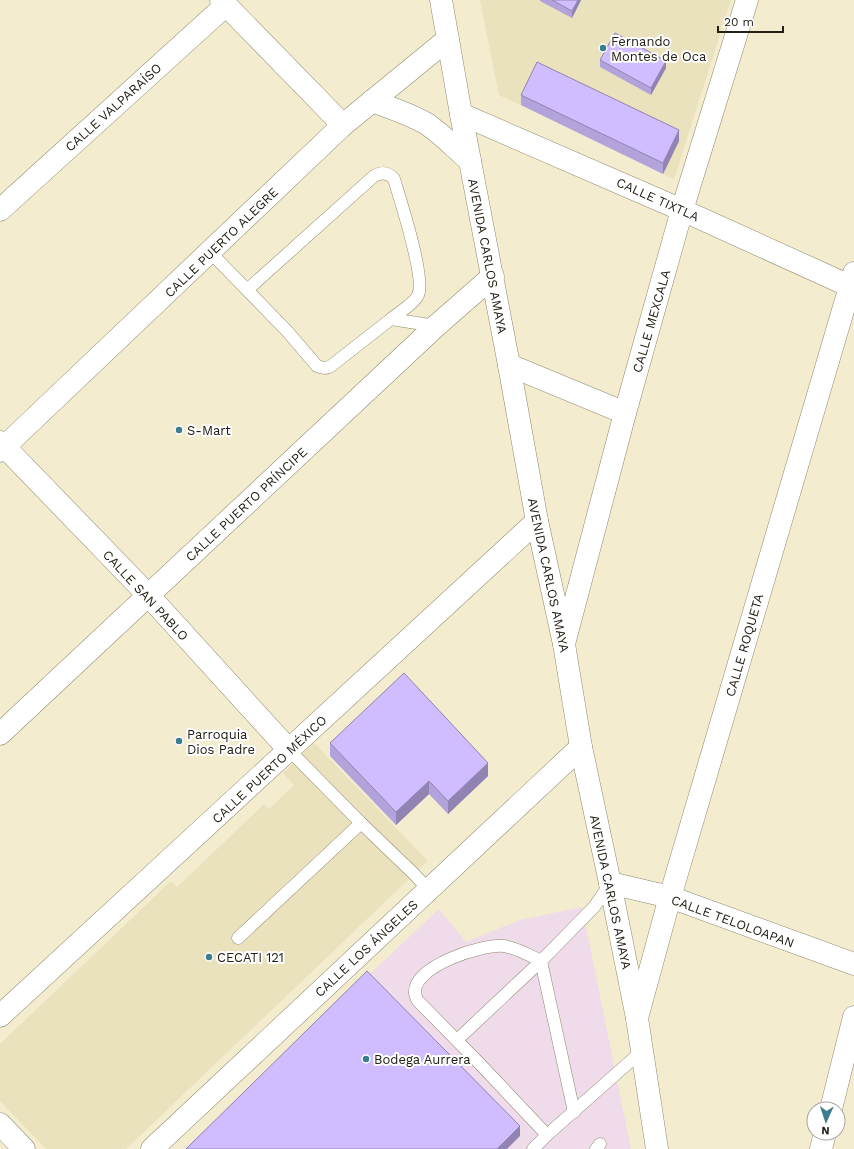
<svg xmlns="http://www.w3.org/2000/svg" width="854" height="1149" font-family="'Work Sans',sans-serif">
<rect width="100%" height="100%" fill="#f3eccf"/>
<path fill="#efdbe9" d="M582,907L631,1149H184L439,909L466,942L520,920Z"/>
<g fill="#eae2bd">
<path d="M480,0H731L674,179L499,95Z"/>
<path d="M314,743L428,861L126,1149H46L0,1101V1044L171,881L177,887L264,804L269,809L294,785L283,773Z"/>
</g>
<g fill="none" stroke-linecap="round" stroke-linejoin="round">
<g stroke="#8f896e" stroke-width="13">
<g id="lane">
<path d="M210,252L287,331L317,366C323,368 326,369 331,366L391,319L436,326"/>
<path d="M247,290L374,176C381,172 388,172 394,179C400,199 426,279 418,295C415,303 398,313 391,319"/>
<path d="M289,750L361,823L414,874L429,890"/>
<path d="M238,938L361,823"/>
<path d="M457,1040L541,961L574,1112"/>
<path d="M547,1135L480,1064L418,1001C417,999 415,996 415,993C413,966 482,944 504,946C517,948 529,955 541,961L594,907L610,884"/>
<path d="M533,1149L547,1135L642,1051"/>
<path d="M596,1149L600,1144"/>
</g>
</g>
<g stroke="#8f896e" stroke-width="23">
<g id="street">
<path d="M221,0L343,125"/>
<path d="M461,114L682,210L854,288"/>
<path d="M0,210L226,5"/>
<path d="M509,365L625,413"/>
<path d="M0,442L149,596L289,750"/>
<path d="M564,644L625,413L682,210L747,0"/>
<path d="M0,734L436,326L493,276"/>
<path d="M0,1016L537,521"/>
<path d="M637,1018L670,897L854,273"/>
<path d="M831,1109L854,1017"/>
<path d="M0,1124L24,1149"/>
<path d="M152,1149L581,747"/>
<path d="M821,1149L825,1133"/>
</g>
</g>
<g stroke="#8f896e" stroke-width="23">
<g id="secondary">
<path d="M0,451L343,125L448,39"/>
<path d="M610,883L670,897L854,964"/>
</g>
</g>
<g stroke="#8f896e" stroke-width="23">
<g id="primary">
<path d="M441,0L461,114L509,365L537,521L564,644L581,747L610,883L637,1018L657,1149"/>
<path d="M372,101C391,108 410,114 427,124C443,135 456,149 470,161"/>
</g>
</g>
<use href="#lane" stroke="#fff" stroke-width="12"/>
<use href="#street" stroke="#fff" stroke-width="22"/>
<use href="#secondary" stroke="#fff" stroke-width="22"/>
<use href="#primary" stroke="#fff" stroke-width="22"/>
</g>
<g fill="#b2a3db">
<path d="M540,0H581L572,18L540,1Z"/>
<path d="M600,60L666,68L651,95L600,67Z"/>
<path d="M521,95L679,141L663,174L521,105Z"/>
<path d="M330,743L488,776L448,814L429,794L396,825L330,756Z"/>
</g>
<g fill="#9184b2">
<path d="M578,0H581L572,18V11Z"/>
<path d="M666,61V68L651,95V88Z"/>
<path d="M679,130V141L663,174V163Z"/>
<path d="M488,763V776L448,814V801Z"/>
<path d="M429,781V794L396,825V812Z"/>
<path d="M520,1126V1136L507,1149H497Z"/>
</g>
<g fill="#cfbdff" stroke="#9184b2">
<path d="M552,0H578L572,11Z"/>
<path d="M615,33L666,61L651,88L600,60Z"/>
<path d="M537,62L679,130L663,163L521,95Z"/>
<path d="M404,673L488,763L448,801L429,781L396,812L330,743Z"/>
<path d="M367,971L520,1126L497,1149H186Z"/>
</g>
<g fill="#3c7d90" stroke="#fff" stroke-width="1.5">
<circle cx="603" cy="48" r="4"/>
<circle cx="179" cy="430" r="4"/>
<circle cx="179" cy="741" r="4"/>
<circle cx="209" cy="957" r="4"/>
<circle cx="366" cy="1059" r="4"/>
</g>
<g text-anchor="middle" stroke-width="4" stroke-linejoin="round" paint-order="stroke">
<g font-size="13" fill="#232116" stroke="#fff" text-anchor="start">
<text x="611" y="46">Fernando<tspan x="611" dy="15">Montes de Oca</tspan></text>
<text x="187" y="435">S-Mart</text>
<text x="187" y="739">Parroquia<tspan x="187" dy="15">Dios Padre</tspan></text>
<text x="217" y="962">CECATI 121</text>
<text x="374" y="1064">Bodega Aurrera</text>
</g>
<g font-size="13" fill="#232116" stroke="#fff">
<text transform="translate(113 107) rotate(-42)" y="5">CALLE VALPARAÍSO</text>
<text transform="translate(658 199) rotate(24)" y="5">CALLE TIXTLA</text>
<text transform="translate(221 242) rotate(-44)" y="5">CALLE PUERTO ALEGRE</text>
<text transform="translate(488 256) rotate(79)" y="5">AVENIDA CARLOS AMAYA</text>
<text transform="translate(651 321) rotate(-74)" y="5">CALLE MEXCALA</text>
<text transform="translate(246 504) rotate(-43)" y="5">CALLE PUERTO PRÍNCIPE</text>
<text transform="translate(549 575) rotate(78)" y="5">AVENIDA CARLOS AMAYA</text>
<text transform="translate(146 595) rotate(47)" y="5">CALLE SAN PABLO</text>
<text transform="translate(744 645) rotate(-74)" y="5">CALLE ROQUETA</text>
<text transform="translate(269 769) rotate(-43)" y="5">CALLE PUERTO MÉXICO</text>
<text transform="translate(611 892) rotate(78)" y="5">AVENIDA CARLOS AMAYA</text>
<text transform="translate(733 921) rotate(20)" y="5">CALLE TELOLOAPAN</text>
<text transform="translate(366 948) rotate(-43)" y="5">CALLE LOS ÁNGELES</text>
</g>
</g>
<g transform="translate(826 1121) rotate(183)"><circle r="19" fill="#ffffff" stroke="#a7a6a2"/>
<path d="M0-3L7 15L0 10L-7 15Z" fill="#3c7d90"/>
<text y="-6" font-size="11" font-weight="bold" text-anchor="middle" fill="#232116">N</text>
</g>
<path d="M718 26v6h65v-6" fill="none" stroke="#232116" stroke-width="2"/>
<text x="724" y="26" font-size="12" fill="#232116" stroke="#ffffff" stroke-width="3" paint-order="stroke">20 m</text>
</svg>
